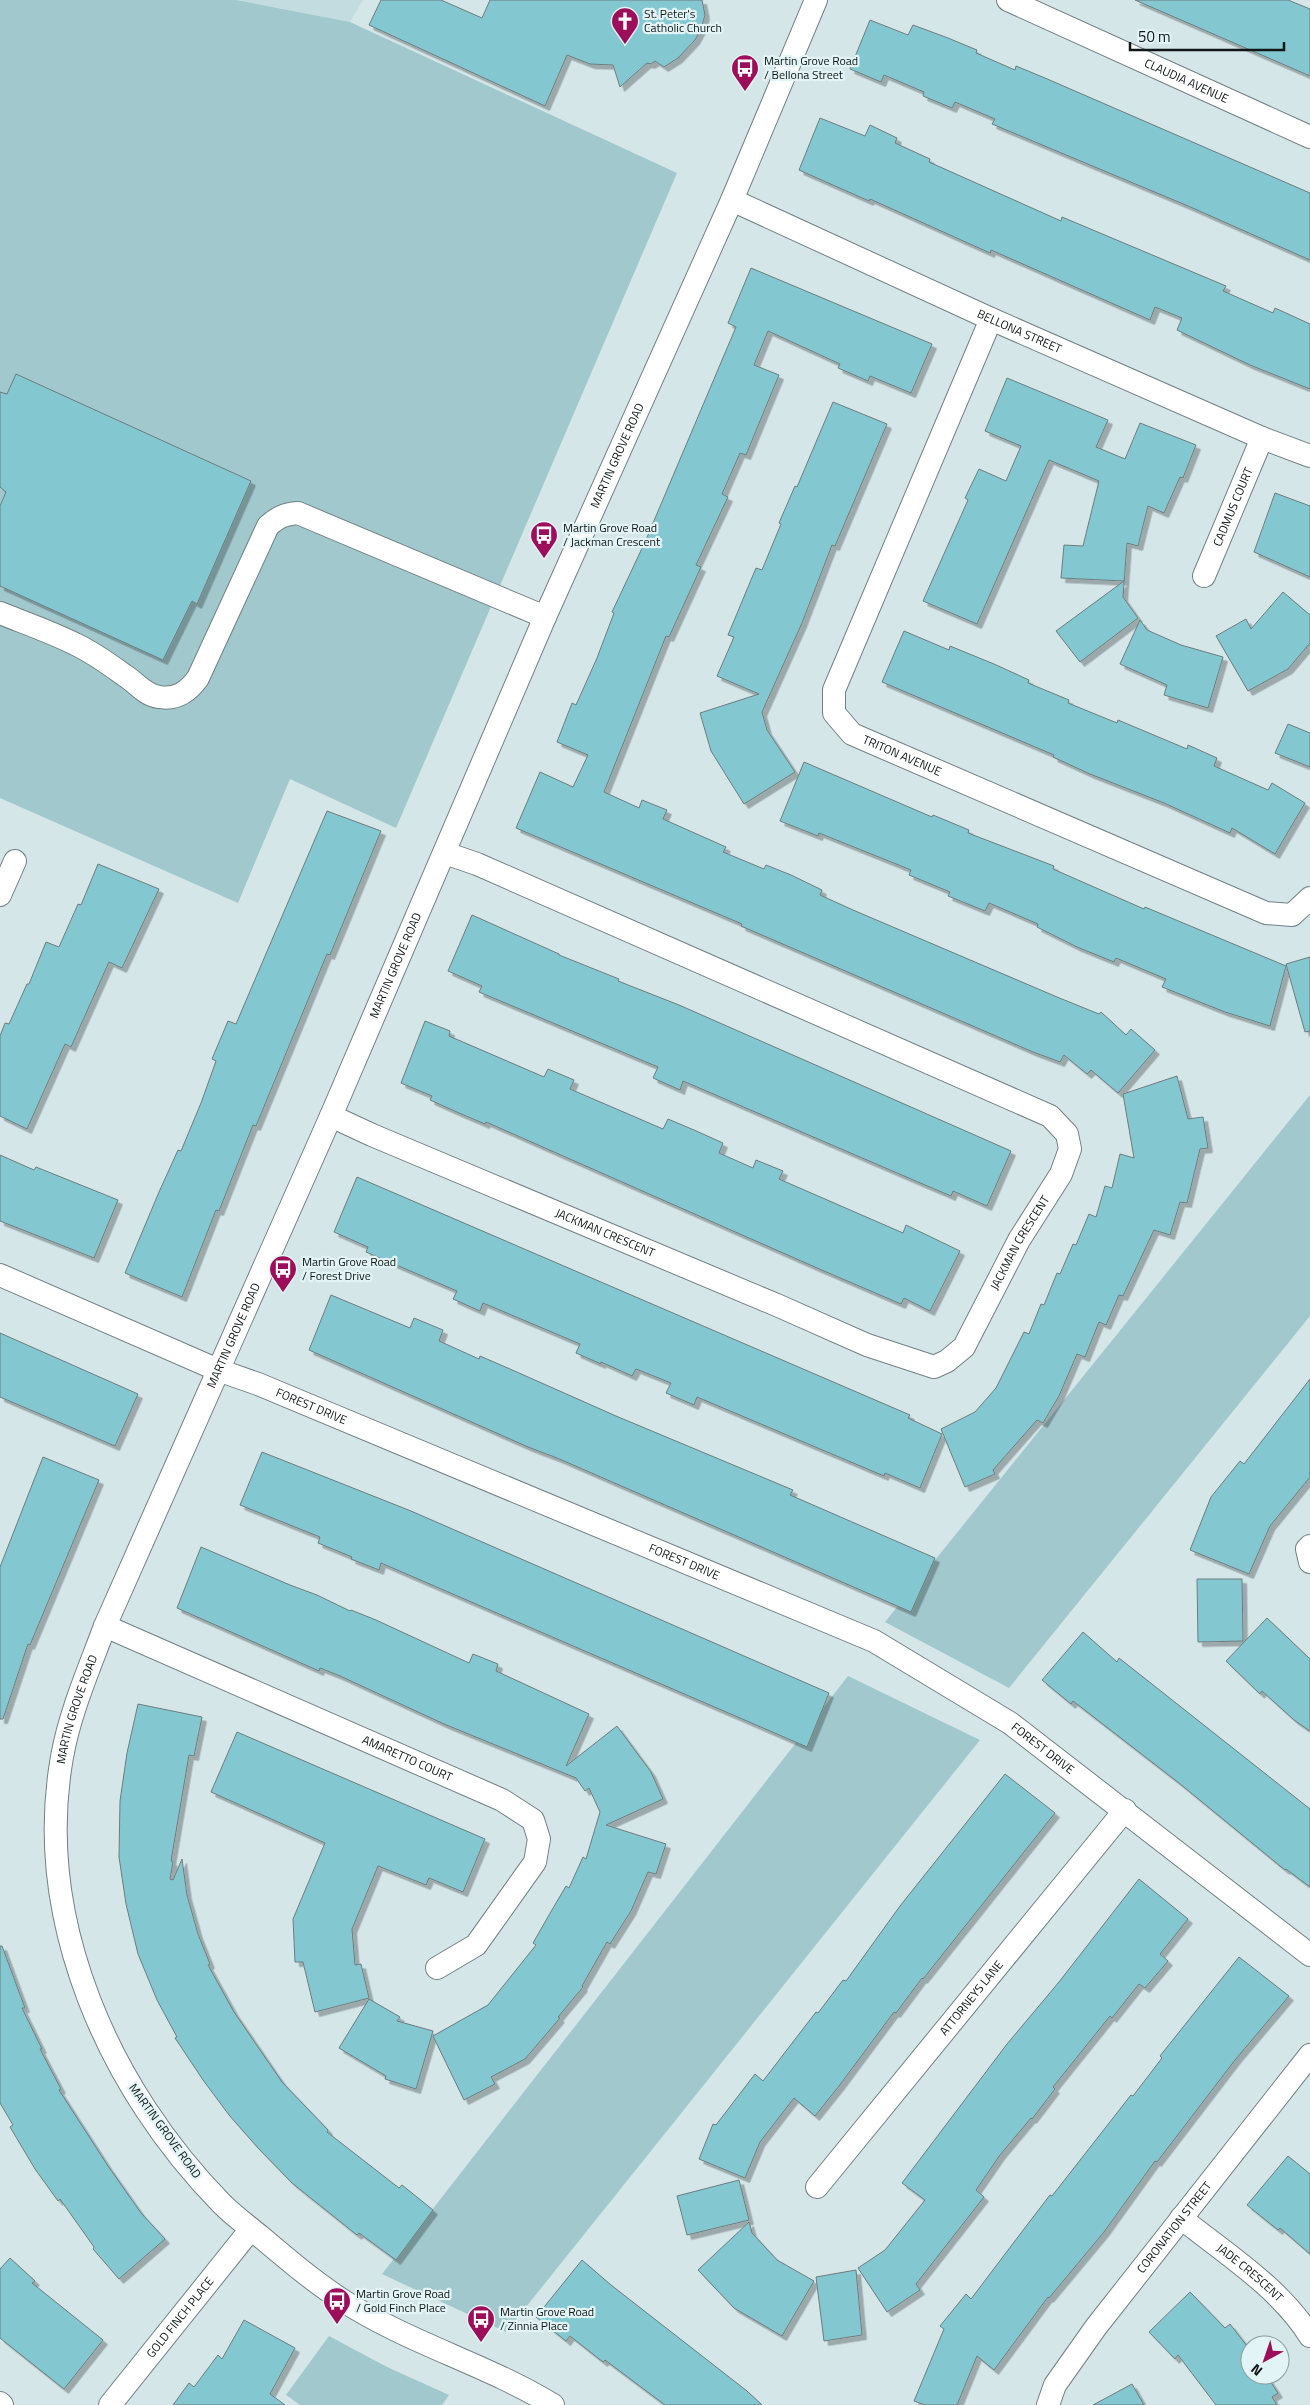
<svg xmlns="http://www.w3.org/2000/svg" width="1310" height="2405" font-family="'Titillium Web',sans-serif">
<defs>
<filter id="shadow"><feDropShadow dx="4.5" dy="4.5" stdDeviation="0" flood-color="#0004"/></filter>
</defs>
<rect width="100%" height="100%" fill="#d5e6e9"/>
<path fill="#c2dcdf" d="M236,0H363L350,22Z"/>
<g fill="#a1c8cd">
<path d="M0,0H236L350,22L677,173L396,828L290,779L238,903L0,798Z"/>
<path d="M1310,1095V1316L1009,1688L885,1622Z"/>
<path d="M848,1676L980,1740L506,2332L382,2274Z"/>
<path d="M329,2336L387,2367L449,2395L442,2405H300L286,2395Z"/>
</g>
<g fill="#83c8d1" stroke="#6d7c7e" filter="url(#shadow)">
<path d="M381,0H441L482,18L490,0H702L705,15L701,29L695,40L678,58L664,67L655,61L651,64L647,63L620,87L613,65L590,64L567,55L545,106L369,25Z"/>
<path d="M1135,0H1288L1310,9V76Z"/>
<path d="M870,20L908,35L913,25L948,38L977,50L976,53L1015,70L1016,66L1045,78L1310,193V260L1188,206L992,124L995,119L955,102L952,108L923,96L924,92L884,75L881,82L850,69Z"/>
<path d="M820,118L865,136L870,125L897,138L895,143L930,159L929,162L1061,221L1062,217L1226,286L1223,291L1273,313L1275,308L1310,324V389L1250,365L1177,330L1182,318L1155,307L1150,320L991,250L990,253L870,199L869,201L799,170Z"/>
<path d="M751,268L932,344L911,393L870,376L868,381L838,368L840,364L768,331L754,365L779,375L746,455L740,453L722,494L728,497L696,565L701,567L669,637L666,636L604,792L639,808L642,800L667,810L663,819L726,847L723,852L764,869L766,865L791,875L822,890L820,895L853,910L1057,997L1099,1014L1101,1012L1126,1035L1131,1029L1155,1050L1118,1093L1091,1070L1087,1074L1064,1055L1060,1062L1033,1052L741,926L742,924L516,828L540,772L573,787L588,755L557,742L572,703L576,705L597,658L614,613L612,612L645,542L736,327L728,323Z"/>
<path d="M16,374L251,481L197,604L192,601L163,660L0,586V506L6,492L0,487V392L7,394Z"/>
<path d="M1007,378L1108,420L1096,447L1125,459L1140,423L1196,445L1183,478L1180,477L1164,513L1148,506L1138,546L1127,543L1123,597L1138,618L1080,662L1056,631L1124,581L1061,578L1064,545L1083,546L1099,481L1049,460L977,624L923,601L968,500L965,498L979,469L1006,481L1021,446L985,431Z"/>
<path d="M833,402L887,424L835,546L832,545L802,623L762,712L767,730L795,772L744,804L711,751L700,713L759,694L717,676L734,637L728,635L756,568L762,570L781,524L779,523L795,486L797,487Z"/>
<path d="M1275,493L1310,506V577L1254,552Z"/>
<path d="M1283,592L1310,615V643L1288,669L1248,691L1216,636L1246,619L1251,629Z"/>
<path d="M1140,620L1147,630L1181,645L1223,657L1208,708L1164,695L1167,685L1120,664Z"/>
<path d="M904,631L949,650L950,646L994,664L1029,680L1028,683L1069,700L1068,703L1117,723L1118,720L1187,749L1188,745L1217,758L1214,766L1268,790L1272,783L1305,803L1275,854L1232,828L1230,833L1164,803L1090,774L1053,757L1054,755L882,682Z"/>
<path d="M1288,724L1310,733V767L1275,753Z"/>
<path d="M804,762L932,817L933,815L969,830L968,833L1054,866L1053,869L1144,909L1145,907L1286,966L1270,1026L1225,1012L1162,987L1166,979L1116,958L1114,962L1077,947L1037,927L1038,924L989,903L985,911L948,896L950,892L909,875L911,870L819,833L818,836L780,821Z"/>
<path d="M327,811L381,831L330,955L327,954L256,1126L253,1125L219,1211L216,1210L182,1297L125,1273L159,1192L178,1150L181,1151L201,1103L216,1061L212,1059L228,1021L236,1024Z"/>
<path d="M98,864L159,889L122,968L109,962L71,1047L65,1044L27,1129L0,1116V1036L5,1023L9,1024L27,984H29L46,942L59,947L78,904L81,905Z"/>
<path d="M472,915L559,954V955L619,979L618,981L679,1005L1011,1151L987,1206L953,1191L951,1196L925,1185L683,1081L680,1090L653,1078L658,1067L479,992L482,986L448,971Z"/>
<path d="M1310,957V1031L1305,1032L1286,964Z"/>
<path d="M425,1021L450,1031L449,1036L544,1077L548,1069L574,1080L570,1089L663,1129L668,1119L694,1130L723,1143L719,1153L753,1168L756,1160L783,1171L779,1179L903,1233L906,1225L960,1251L930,1311L904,1298L901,1304L817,1268L486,1122L485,1124L459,1113L430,1100L432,1096L401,1083Z"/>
<path d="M1177,1076L1188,1119L1203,1117L1208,1148L1200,1149L1187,1203L1180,1202L1170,1235L1154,1230L1123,1296L1119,1295L1106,1325L1099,1322L1085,1357L1077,1354L1059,1396L1043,1423L1037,1420L993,1470L995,1474L965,1487L941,1429L975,1412L996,1388L1024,1332L1029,1334L1041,1304L1044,1305L1057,1273L1060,1274L1073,1244L1076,1245L1089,1214L1096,1217L1105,1186L1112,1188L1120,1154L1134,1158L1123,1094Z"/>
<path d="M0,1155L34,1170L36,1167L118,1200L94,1258L0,1221Z"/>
<path d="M357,1177L910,1415L908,1418L942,1434L920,1488L885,1473L884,1476L697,1397L694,1405L666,1393L671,1383L636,1369L632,1376L601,1362V1364L576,1353L580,1344L483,1303L480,1311L453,1299L457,1291L366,1252L368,1247L334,1232Z"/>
<path d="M331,1295L410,1328L414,1318L443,1330L439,1341L479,1359L480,1356L510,1369L616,1416L793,1490L790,1495L935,1558L911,1612L557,1458L528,1447L309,1350Z"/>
<path d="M0,1333L138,1394L115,1446L0,1397Z"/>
<path d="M1310,1379V1477L1270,1526L1249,1574L1190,1550L1211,1497L1240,1461L1244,1464Z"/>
<path d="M262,1452L411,1511L829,1693L807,1747L381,1563L379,1570L351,1559L352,1557L318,1543L320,1537L240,1505Z"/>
<path d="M43,1457L99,1480L30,1645L28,1644L3,1719H0V1567Z"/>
<path d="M201,1547L290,1585L317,1595L350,1611L351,1610L376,1620L469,1663L473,1654L498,1664L496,1671L589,1714L566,1766L617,1726L651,1772L663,1799L606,1825L666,1844L656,1874L648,1872L631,1911L610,1944L607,1942L582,1986L583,1987L558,2017L560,2018L525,2059L491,2077L495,2084L464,2100L433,2036L488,2005L536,1945L533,1943L549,1915L566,1886L569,1888L583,1857L586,1859L600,1812L589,1788L585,1791L576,1778L444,1724L340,1676L320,1668L319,1671L177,1608Z"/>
<path d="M1197,1579H1242L1243,1641L1198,1642Z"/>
<path d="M1267,1618L1310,1659V1731L1294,1720L1262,1691L1260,1694L1226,1661Z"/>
<path d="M1083,1632L1117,1662L1119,1658L1310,1809V1887L1286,1869L1285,1870L1179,1783L1073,1701L1071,1704L1042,1680Z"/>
<path d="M138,1704L202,1717L194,1756L189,1755L171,1861L173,1862L170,1879L173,1880L182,1859L187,1895L198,1934L210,1964L208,1965L234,2012L282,2082L328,2130L327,2132L399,2188L402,2185L433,2210L396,2260L359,2233L357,2235L292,2183L258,2148L229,2115L203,2080L175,2038L177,2037L157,2000L138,1954L126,1904L119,1857L120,1801L127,1753Z"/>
<path d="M237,1732L485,1839L463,1892L429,1878L426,1885L378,1866L352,1929L355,1965L361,1964L369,1998L315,2012L303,1962H295L293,1919L325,1843L211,1792Z"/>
<path d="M1005,1774L1055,1813L923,1979L922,1978L896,2013L894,2012L839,2086L815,2116L794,2098L760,2142L745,2178L699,2159L713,2124L716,2125L755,2074L763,2081L816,2012L818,2013L843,1980L846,1981L900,1906Z"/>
<path d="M1139,1879L1188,1919L1160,1954L1168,1961L1145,1988L1139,1984L1112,2018L1110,2016L1053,2087L1055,2089L1032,2119L1031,2118L1000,2155L976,2190L984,2197L916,2284L920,2290L887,2312L858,2268L885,2250L925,2200L902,2183L1007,2044L1059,1982Z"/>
<path d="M0,1946H2L25,2008H22L42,2049H40L61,2089L59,2090L108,2166L141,2213L165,2239L119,2279L93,2249L94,2247L60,2199L58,2201L35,2169L10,2127L13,2125L0,2103Z"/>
<path d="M1239,1957L1289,1996L1235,2060L1157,2162L1155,2161L1104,2232L1049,2298L1048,2297L994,2370L977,2356L957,2405H925L914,2401L944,2329L940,2326L966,2294L971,2299L1027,2225L1050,2195L1052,2196L1131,2095L1133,2096L1162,2058L1160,2056Z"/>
<path d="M369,1999L400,2017L397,2021L433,2031L416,2089L385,2079L386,2076L339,2048Z"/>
<path d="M1288,2156L1310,2174V2254L1280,2228L1278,2230L1247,2205Z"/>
<path d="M739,2180L749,2220L687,2235L677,2196Z"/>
<path d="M749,2222L752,2233L777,2260L814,2281L782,2336L734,2308L698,2270Z"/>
<path d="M10,2258L35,2281L32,2283L103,2340L64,2389L0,2338V2269Z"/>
<path d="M582,2260L611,2285L747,2391L762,2405H665L605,2360L603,2362L570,2336L566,2341L536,2317Z"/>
<path d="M856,2270L862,2335L824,2341L816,2277Z"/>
<path d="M1190,2292L1225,2328L1230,2324L1250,2350V2375H1266L1278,2393L1272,2397L1277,2405H1216L1178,2355L1175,2359L1149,2332Z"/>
<path d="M244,2320L295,2348L270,2394L285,2405H173L189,2383L194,2387L218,2355L222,2359Z"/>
<path d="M1132,2384L1144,2405H1093Z"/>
</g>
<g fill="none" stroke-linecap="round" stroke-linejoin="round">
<g stroke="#728183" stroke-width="24">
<g id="minor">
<path id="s1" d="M1008,0L1310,137"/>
<path id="s2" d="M732,200L991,319L1262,438L1310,456"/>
<path id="s3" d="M991,319L834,690V713L852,734L1266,913L1292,915L1310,898"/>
<path id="s4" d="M1204,576L1262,438"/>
<path d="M0,613C25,623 51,632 75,644C92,652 109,664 124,675C136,682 144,695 159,697C176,700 188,692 198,678L268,526C278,517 285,514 298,513L545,617"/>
<path d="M0,895L15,861"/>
<path id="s5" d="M331,1116L372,1135L779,1306L867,1345L934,1367L947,1361L964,1347L1019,1240L1061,1174L1070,1149L1067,1134L1050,1116L477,864L445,853"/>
<path id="s6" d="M0,1275L218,1370L258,1384L874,1641L1010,1723L1310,1955"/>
<path d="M1310,1546L1307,1549L1310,1562"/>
<path id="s7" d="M105,1626L502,1800L533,1820L539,1839L535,1862L476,1945L437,1968"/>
<path id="s8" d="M817,2187L1125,1810"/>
<path id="s9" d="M1181,2218C1226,2254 1279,2287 1310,2336"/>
<path d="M0,2403L2,2405"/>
<path id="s10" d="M110,2405L251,2229"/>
<path id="s11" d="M553,2405C486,2364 408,2343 342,2300C313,2281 287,2259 261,2237C248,2226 234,2216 222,2204C109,2089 33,1920 62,1757C70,1712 89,1669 105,1626L331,1116L545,617L732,200L816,0"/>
<path id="s12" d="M1048,2405L1055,2385L1096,2327L1310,2055"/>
</g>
</g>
<use href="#minor" stroke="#fff" stroke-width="22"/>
</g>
<defs>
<g id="church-pin" transform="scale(1.4375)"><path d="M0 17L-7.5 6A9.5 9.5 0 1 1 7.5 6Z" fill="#9c0d5a" stroke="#e3f4f6"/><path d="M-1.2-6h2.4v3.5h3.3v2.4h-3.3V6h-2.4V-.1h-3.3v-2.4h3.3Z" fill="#fff"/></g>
<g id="bus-pin" transform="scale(1.4375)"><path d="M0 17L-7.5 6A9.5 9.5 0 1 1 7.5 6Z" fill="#9c0d5a" stroke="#e3f4f6"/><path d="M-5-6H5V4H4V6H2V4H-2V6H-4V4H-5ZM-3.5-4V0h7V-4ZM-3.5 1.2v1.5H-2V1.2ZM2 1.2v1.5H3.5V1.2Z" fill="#fff"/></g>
</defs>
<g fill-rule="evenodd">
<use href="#church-pin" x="625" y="21"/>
<use href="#bus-pin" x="745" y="68"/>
<use href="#bus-pin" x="544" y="535"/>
<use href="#bus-pin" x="283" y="1269"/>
<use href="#bus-pin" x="337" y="2301"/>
<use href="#bus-pin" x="481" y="2319"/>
</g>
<g text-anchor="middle" stroke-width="4.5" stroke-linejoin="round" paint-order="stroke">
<g font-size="12" fill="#111717" stroke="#e3f4f6" text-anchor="start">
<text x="644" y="18">St. Peter's<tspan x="644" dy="14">Catholic Church</tspan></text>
<text x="764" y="65">Martin Grove Road<tspan x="764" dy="14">/ Bellona Street</tspan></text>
<text x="563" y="532">Martin Grove Road<tspan x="563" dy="14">/ Jackman Crescent</tspan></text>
<text x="302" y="1266">Martin Grove Road<tspan x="302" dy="14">/ Forest Drive</tspan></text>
<text x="356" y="2298">Martin Grove Road<tspan x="356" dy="14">/ Gold Finch Place</tspan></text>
<text x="500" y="2316">Martin Grove Road<tspan x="500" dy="14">/ Zinnia Place</tspan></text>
</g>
<g font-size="12" fill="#111717" stroke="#e3f4f6">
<text dy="4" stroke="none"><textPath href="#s1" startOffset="196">CLAUDIA AVENUE</textPath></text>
<text dy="4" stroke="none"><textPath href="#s2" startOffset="316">BELLONA STREET</textPath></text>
<text dy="4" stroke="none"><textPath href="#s11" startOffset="2298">MARTIN GROVE ROAD</textPath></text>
<text dy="4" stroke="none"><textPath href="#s4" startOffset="75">CADMUS COURT</textPath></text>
<text dy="4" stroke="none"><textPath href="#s3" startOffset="508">TRITON AVENUE</textPath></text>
<text dy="4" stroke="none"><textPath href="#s11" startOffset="1742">MARTIN GROVE ROAD</textPath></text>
<text dy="4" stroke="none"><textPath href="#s5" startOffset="298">JACKMAN CRESCENT</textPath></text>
<text dy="4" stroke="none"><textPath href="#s5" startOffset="808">JACKMAN CRESCENT</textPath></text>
<text dy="4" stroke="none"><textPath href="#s11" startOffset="1338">MARTIN GROVE ROAD</textPath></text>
<text dy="4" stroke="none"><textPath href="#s6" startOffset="338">FOREST DRIVE</textPath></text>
<text dy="4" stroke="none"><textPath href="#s6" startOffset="742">FOREST DRIVE</textPath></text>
<text dy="4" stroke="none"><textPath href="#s11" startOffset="932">MARTIN GROVE ROAD</textPath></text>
<text dy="4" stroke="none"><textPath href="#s6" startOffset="1148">FOREST DRIVE</textPath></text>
<text dy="4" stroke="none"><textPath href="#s7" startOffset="330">AMARETTO COURT</textPath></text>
<text dy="4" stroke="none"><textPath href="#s8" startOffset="244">ATTORNEYS LANE</textPath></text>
<text transform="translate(165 2131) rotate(54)" y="4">MARTIN GROVE ROAD</text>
<text dy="4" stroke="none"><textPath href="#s12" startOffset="219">CORONATION STREET</textPath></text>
<text dy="4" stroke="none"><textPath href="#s9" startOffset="88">JADE CRESCENT</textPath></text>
<text dy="4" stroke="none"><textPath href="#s10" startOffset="112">GOLD FINCH PLACE</textPath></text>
</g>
</g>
<g transform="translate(1265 2360) rotate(220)"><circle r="24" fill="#e3f4f6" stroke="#8f9c9d"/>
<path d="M0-4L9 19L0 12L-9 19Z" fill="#9c0d5a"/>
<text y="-8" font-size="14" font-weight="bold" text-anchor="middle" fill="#111717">N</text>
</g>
<path d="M1130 42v8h154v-8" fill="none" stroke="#111717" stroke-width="2.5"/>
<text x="1138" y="42" font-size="15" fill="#111717" stroke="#e3f4f6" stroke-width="4" paint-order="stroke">50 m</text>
</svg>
